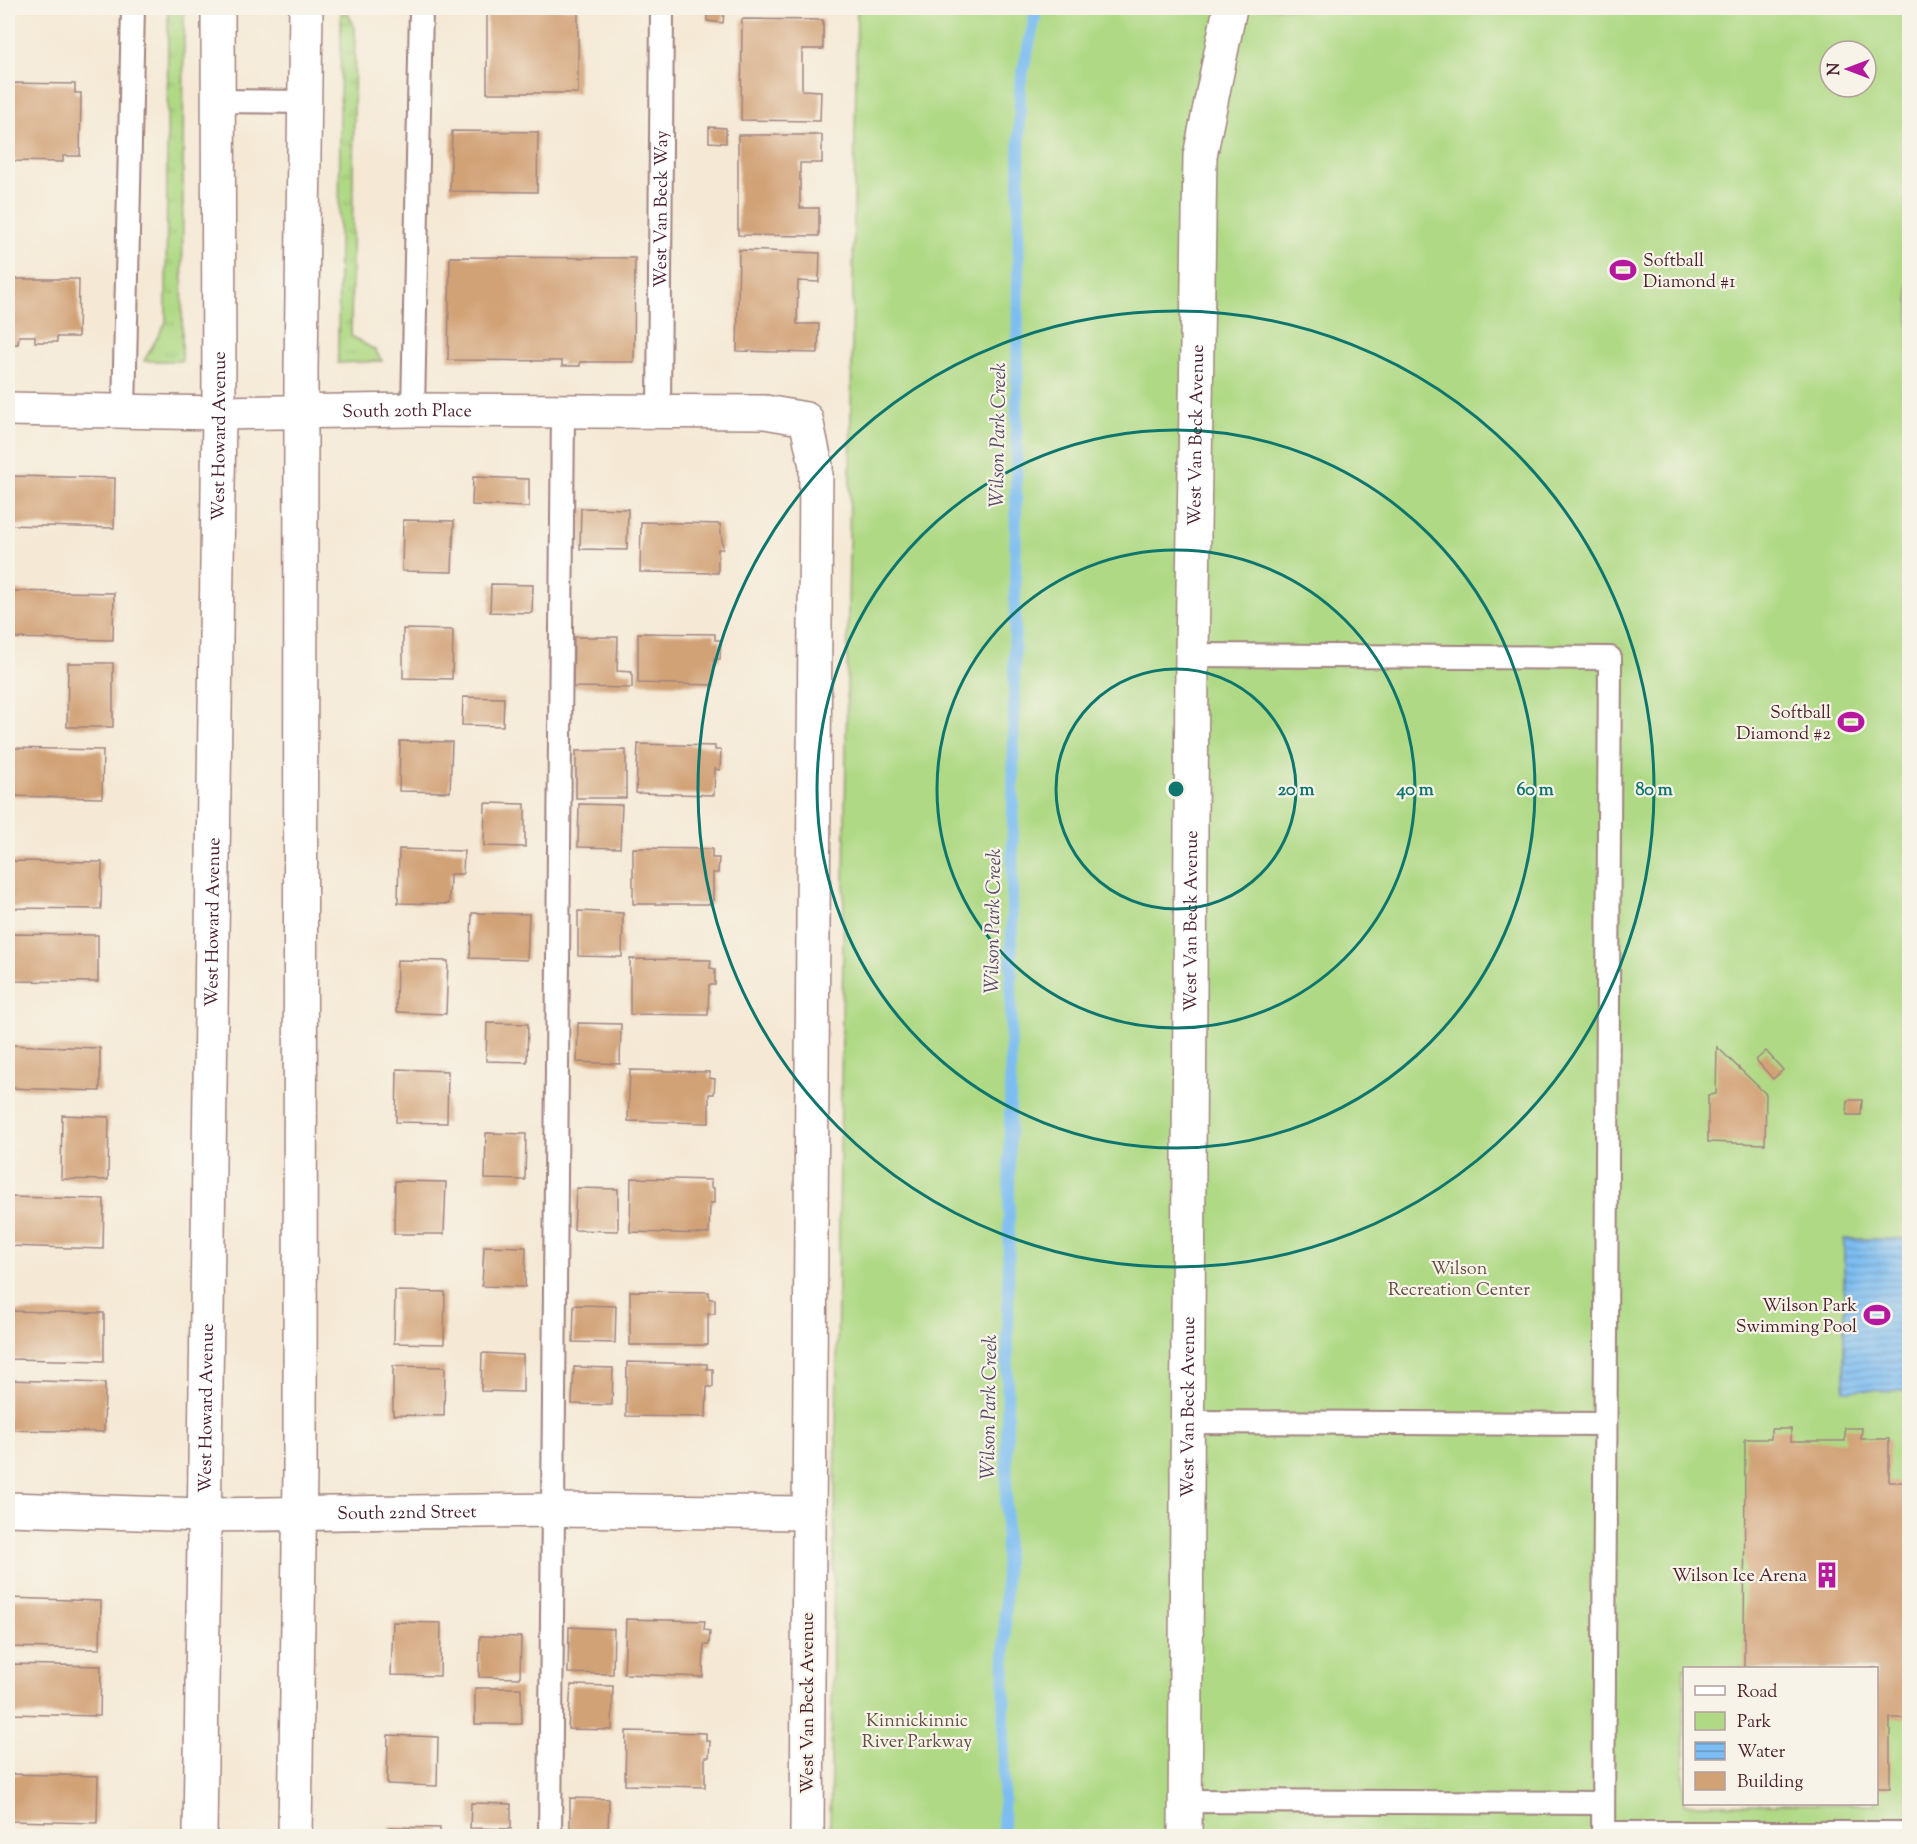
<svg xmlns="http://www.w3.org/2000/svg" width="1917" height="1844" font-family="'Sorts Mill Goudy',serif">
<defs>
<pattern id="grass-tufts" width="24" height="20" patternUnits="userSpaceOnUse" patternTransform="scale(1.5)"><rect width="24" height="20" fill="#afd984"/><path d="M3 7l-1-3M5 7V3M7 7l1-3M15 17l-1-3M17 17v-4M19 17l1-3" fill="none" stroke="#98ba72"/></pattern>
<pattern id="water-rules" width="6" height="5" patternUnits="userSpaceOnUse" patternTransform="scale(1.5)"><rect width="6" height="5" fill="#7dbdf1"/><path d="M0 2.5h6" fill="none" stroke="#6899c3"/></pattern>
</defs>
<rect width="100%" height="100%" fill="#f7f3e8"/>
<filter id="ink" filterUnits="userSpaceOnUse"><feTurbulence type="fractalNoise" baseFrequency=".0167" numOctaves="2"/><feDisplacementMap in="SourceGraphic" scale="12" xChannelSelector="R" yChannelSelector="G"/><feConvolveMatrix kernelMatrix="1 2 1 2 8 2 1 2 1" color-interpolation-filters="sRGB"/></filter>
<filter id="wash" filterUnits="userSpaceOnUse"><feTurbulence type="fractalNoise" baseFrequency=".008" numOctaves="4" result="noise"/><feDisplacementMap in="SourceGraphic" scale="24" xChannelSelector="R" yChannelSelector="G"/><feGaussianBlur stdDeviation="1.35" result="paint"/><feColorMatrix in="noise" values="0 0 0 0 0 0 0 0 0 0 0 0 0 0 0 0 0 1.4 0 .05"/><feComposite in="paint" operator="in"/></filter>
<g filter="url(#wash)">
<rect width="100%" height="100%" fill="#f5e9d5"/>
<g fill="url(#grass-tufts)" stroke="#7c7c58" stroke-width="1.5">
<path d="M168,8H184L182,361H144L166,322Z"/>
<path d="M341,13H348L355,28L351,336L375,350L382,361L338,363Z"/>
</g>
<path fill="#afd984" stroke="#7c7c58" stroke-width="1.5" fill-rule="evenodd" d="M857,8H1909V1836H830ZM1830,51H1866V87H1830ZM1684,1668H1876V1804H1684Z"/>
<path fill="url(#water-rules)" stroke="#646e8e" stroke-width="1.5" d="M1844,1239H1909V1391L1844,1390Z"/>
<g fill="none" stroke-linecap="round" stroke-linejoin="round">
<path stroke="#7dbdf1" stroke-width="12" d="M1003,1836L1020,84L1037,8"/>
</g>
<g id="blocks">
<g fill="#d2a277">
<rect x="487" y="8" width="91" height="85"/>
<path d="M707,10L724,12L723,23L707,21Z"/>
<path d="M742,19L823,20V49H802V90L821,91L820,121L741,120Z"/>
<path d="M8,83L75,84V93H81L80,156H63V162L12,161V157H8Z"/>
<path d="M709,127L726,128V143L709,142Z"/>
<path d="M452,131L538,132L537,192L450,191Z"/>
<path d="M738,135H822V163H800V208H819V236L738,235Z"/>
<path d="M739,250L820,253L819,282L798,281L797,324H819L818,353L737,351Z"/>
<path d="M450,257L635,258L634,362H580V366H562V361L448,360Z"/>
<path d="M8,279H79L78,337H57V342H35V336H19L18,344H8Z"/>
<path d="M8,476L115,478L114,528L8,525Z"/>
<path d="M473,477L529,479V507L472,505Z"/>
<path d="M581,508L628,509L627,550L580,549Z"/>
<path d="M403,520L454,521L452,572L402,571Z"/>
<path d="M641,522L720,524L723,549H718V573L640,572Z"/>
<path d="M491,584L533,585L532,613L490,612Z"/>
<path d="M8,591L114,593L113,640L8,638Z"/>
<path d="M403,629L453,630L452,679L403,678Z"/>
<path d="M638,633L715,634V640H721L720,659H714L713,685L638,683Z"/>
<path d="M574,637H618L617,671L632,672V688L573,687Z"/>
<path d="M68,663H113V727H67Z"/>
<path d="M463,697L504,698L503,726L462,725Z"/>
<path d="M400,741L452,742L450,792L399,791Z"/>
<path d="M638,744L715,746V750H721L720,770L715,769L714,795L636,793Z"/>
<path d="M8,748L103,750L102,798L8,796Z"/>
<path d="M626,750V798H576V751Z"/>
<path d="M485,803L525,804V847L484,846Z"/>
<path d="M579,804L622,805L620,848L578,847Z"/>
<path d="M633,848L712,849V858H719L718,873H713V904H633Z"/>
<path d="M399,849L464,851L463,874H450L449,904L398,903Z"/>
<path d="M8,861L102,862L101,909L8,908Z"/>
<path d="M578,911L623,913L622,957L578,956Z"/>
<path d="M472,913L529,914L527,960L470,958Z"/>
<path d="M8,934L98,935V982L8,981Z"/>
<path d="M630,959L711,960L710,968L715,969V985H709L708,1015L630,1014Z"/>
<path d="M397,960L448,961L446,1014L396,1012Z"/>
<path d="M487,1023L528,1024L527,1062L486,1061Z"/>
<path d="M578,1023L621,1024L620,1064L577,1062Z"/>
<path d="M8,1045L100,1048V1091L8,1088Z"/>
<path d="M1717,1047L1766,1094L1765,1144L1708,1142V1095L1716,1094Z"/>
<path d="M1766,1051L1783,1070L1773,1079L1756,1060Z"/>
<path d="M397,1069L448,1071L447,1123L396,1122Z"/>
<path d="M630,1070L709,1072V1078L715,1079L714,1094H709V1123L628,1121Z"/>
<path d="M1848,1100H1862L1861,1115H1847Z"/>
<path d="M62,1115L109,1117L108,1180L61,1179Z"/>
<path d="M486,1133L526,1134L525,1180L485,1179Z"/>
<path d="M631,1178L711,1180V1188H714V1203H710L709,1234L630,1232Z"/>
<path d="M395,1181L446,1182L444,1234H394Z"/>
<path d="M576,1188L618,1189V1231L574,1230Z"/>
<path d="M8,1197L104,1199L103,1249L8,1246Z"/>
<path d="M484,1246L526,1247L525,1287L482,1286Z"/>
<path d="M395,1291L445,1292L444,1344L394,1343Z"/>
<path d="M630,1291L709,1292V1299H715V1314H708V1345H630Z"/>
<path d="M574,1305L616,1306L615,1343L573,1342Z"/>
<path d="M8,1311L104,1313V1361L8,1359Z"/>
<path d="M482,1353L523,1355V1392L481,1391Z"/>
<path d="M627,1362L707,1364V1369H713V1387H707L706,1417L626,1416Z"/>
<path d="M393,1366L445,1367L444,1416L393,1415Z"/>
<path d="M574,1367L613,1368L612,1405L572,1404Z"/>
<path d="M8,1380L105,1383L104,1432L8,1430Z"/>
<path d="M1845,1428H1862L1861,1439H1889V1482H1910V1718H1890V1788H1876V1668H1744L1745,1439H1771V1429H1791V1441H1845Z"/>
<path d="M8,1598L101,1601L100,1649L8,1647Z"/>
<path d="M626,1619L705,1621L704,1630L710,1631L709,1645H704L703,1677L624,1674Z"/>
<path d="M393,1622L441,1623L440,1676L391,1675Z"/>
<path d="M569,1627L614,1629L613,1674L568,1673Z"/>
<path d="M480,1636L521,1637L520,1678L479,1677Z"/>
<path d="M8,1664L101,1666L100,1716L8,1714Z"/>
<path d="M571,1685L613,1686L612,1730L568,1729Z"/>
<path d="M475,1688H521L522,1724H475Z"/>
<path d="M626,1731L706,1733V1741H710L709,1757H705V1787L625,1785Z"/>
<path d="M388,1735L438,1737L437,1786L387,1784Z"/>
<path d="M8,1774L98,1776L97,1823L8,1821Z"/>
<path d="M570,1798L609,1799L608,1836H570Z"/>
<path d="M471,1803L511,1804V1829L470,1828Z"/>
<path d="M389,1827L440,1828V1836H389Z"/>
</g>
</g>
</g>
<g filter="url(#ink)">
<use href="#blocks" fill-opacity="0" stroke="#a08480" stroke-width="1.5"/>
<g fill="none" stroke-linecap="round" stroke-linejoin="round">
<g stroke="#a08480" stroke-width="26">
<g id="service">
<path d="M218,101L305,102"/>
<path d="M413,410L421,8"/>
<path d="M124,411L133,8"/>
<path id="s1" d="M659,411L662,8"/>
<path d="M1192,655L1610,658L1603,1836"/>
<path d="M1189,1422L1605,1424"/>
<path d="M1186,1801L1603,1803"/>
<path d="M1603,1833H1910"/>
<path d="M550,1836L563,411"/>
</g>
</g>
<g stroke="#a08480" stroke-width="36">
<g id="minor">
<path id="s2" d="M8,409L219,413L413,410L765,412L806,419L816,466L807,1836"/>
<path id="s3" d="M8,1509L203,1515L554,1510L807,1513"/>
<path id="s4" d="M1185,1836L1192,655L1200,156L1230,8"/>
</g>
</g>
<g stroke="#a08480" stroke-width="36">
<g id="secondary">
<path id="s5" d="M200,1836L219,413L218,8"/>
<path d="M295,1836L300,1473L301,369L306,8"/>
</g>
</g>
<use href="#service" stroke="#fff" stroke-width="22"/>
<use href="#minor" stroke="#fff" stroke-width="33"/>
<use href="#secondary" stroke="#fff" stroke-width="33"/>
</g>
</g>
<g fill="none" stroke="#0f766e" stroke-width="3">
<circle cx="1176" cy="789" r="120"/>
<circle cx="1176" cy="789" r="239"/>
<circle cx="1176" cy="789" r="359"/>
<circle cx="1176" cy="789" r="478"/>
</g>
<defs>
<g id="stadium-bare" transform="scale(2.07)"><path d="M0-5a6.5 5 0 1 0 0 10a6.5 5 0 1 0 0-10ZM-3.5-1.8h7v3.6h-7Z" fill="#b5179e" stroke="#f7f3e8" stroke-width="2.5" paint-order="stroke"/></g>
<g id="building-bare" transform="scale(2.07)"><path d="M-4-6H4V6H1V3H-1V6H-4ZM-2.5-4.3h1.7v1.8h-1.7ZM.8-4.3h1.7v1.8H.8ZM-2.5-1h1.7V.8h-1.7ZM.8-1h1.7V.8H.8Z" fill="#b5179e" stroke="#f7f3e8" stroke-width="2.5" paint-order="stroke"/></g>
</defs>
<g fill-rule="evenodd">
<use href="#stadium-bare" x="1623" y="270"/>
<use href="#stadium-bare" x="1851" y="722"/>
<use href="#stadium-bare" x="1877" y="1315"/>
<use href="#building-bare" x="1827" y="1575"/>
</g>
<g text-anchor="middle" stroke-width="4.5" stroke-linejoin="round" paint-order="stroke">
<g font-size="18" fill="#4a1f2b" stroke="#f7f3e8">
<text dy="6" stroke="none"><textPath href="#s1" startOffset="202">West Van Beck Way</textPath></text>
<text dy="6" stroke="none"><textPath href="#s2" startOffset="399">South 20th Place</textPath></text>
<text dy="6" stroke="none"><textPath href="#s4" startOffset="1401">West Van Beck Avenue</textPath></text>
<text dy="6" stroke="none"><textPath href="#s5" startOffset="1400">West Howard Avenue</textPath></text>
<text dy="6" stroke="none"><textPath href="#s4" startOffset="915">West Van Beck Avenue</textPath></text>
<text dy="6" stroke="none"><textPath href="#s5" startOffset="914">West Howard Avenue</textPath></text>
<text dy="6" stroke="none"><textPath href="#s4" startOffset="429">West Van Beck Avenue</textPath></text>
<text dy="6" stroke="none"><textPath href="#s5" startOffset="428">West Howard Avenue</textPath></text>
<text dy="6" stroke="none"><textPath href="#s3" startOffset="399">South 22nd Street</textPath></text>
<text transform="translate(807 1703) rotate(-90)" y="6">West Van Beck Avenue</text>
</g>
<g font-size="18" fill="#4a1f2b" stroke="#f7f3e8" text-anchor="end">
<text x="1643" y="266" text-anchor="start">Softball<tspan x="1643" dy="21">Diamond #1</tspan></text>
<text x="1831" y="718">Softball<tspan x="1831" dy="21">Diamond #2</tspan></text>
<text x="1857" y="1311">Wilson Park<tspan x="1857" dy="21">Swimming Pool</tspan></text>
<text x="1807" y="1581">Wilson Ice Arena</text>
</g>
<g font-size="18" fill="#634e41" stroke="#f7f3e8">
<text x="1459" y="1274">Wilson<tspan x="1459" dy="21">Recreation Center</tspan></text>
<text x="917" y="1726">Kinnickinnic<tspan x="917" dy="21">River Parkway</tspan></text>
</g>
<g font-size="20" font-style="italic" fill="#594e66" stroke="#f7f3e8">
<text transform="translate(997 435) rotate(-89)" y="7">Wilson Park Creek</text>
<text transform="translate(992 921) rotate(-89)" y="7">Wilson Park Creek</text>
<text transform="translate(988 1407) rotate(-89)" y="7">Wilson Park Creek</text>
</g>
</g>
<circle cx="1176" cy="789" r="9" fill="#0f766e" stroke="#f7f3e8" stroke-width="3"/>
<g font-size="18" text-anchor="middle" font-weight="bold" fill="#0f766e" stroke="#f7f3e8" stroke-width="4.5" stroke-linejoin="round" paint-order="stroke">
<text x="1296" y="795">20 m</text>
<text x="1415" y="795">40 m</text>
<text x="1535" y="795">60 m</text>
<text x="1654" y="795">80 m</text>
</g>
<rect width="1917" height="1844" fill="none" stroke="#f7f3e8" stroke-width="30"/>
<rect x="1683" y="1667" width="195" height="138" fill="#f7f3e8" stroke="#b29e9c" stroke-width="1.5"/>
<rect x="1695" y="1686" width="30" height="9" fill="#ffffff" stroke="#b29e9c" stroke-width="1.5"/>
<text x="1737" y="1697" font-size="18" fill="#4a1f2b">Road</text>
<rect x="1695" y="1712" width="30" height="18" fill="#afd984" stroke="#b29e9c" stroke-width="1.5"/>
<text x="1737" y="1727" font-size="18" fill="#4a1f2b">Park</text>
<rect x="1695" y="1742" width="30" height="18" fill="url(#water-rules)" stroke="#b29e9c" stroke-width="1.5"/>
<text x="1737" y="1757" font-size="18" fill="#4a1f2b">Water</text>
<rect x="1695" y="1772" width="30" height="18" fill="#d2a277" stroke="#b29e9c" stroke-width="1.5"/>
<text x="1737" y="1787" font-size="18" fill="#4a1f2b">Building</text>
<g transform="translate(1848 69) rotate(270)"><circle r="28" fill="#f7f3e8" stroke="#b29e9c" stroke-width="1.5"/>
<path d="M0-4.5L10 22L0 15L-10 22Z" fill="#b5179e"/>
<text y="-9" font-size="16" font-weight="bold" text-anchor="middle" fill="#4a1f2b">N</text>
</g>
</svg>
